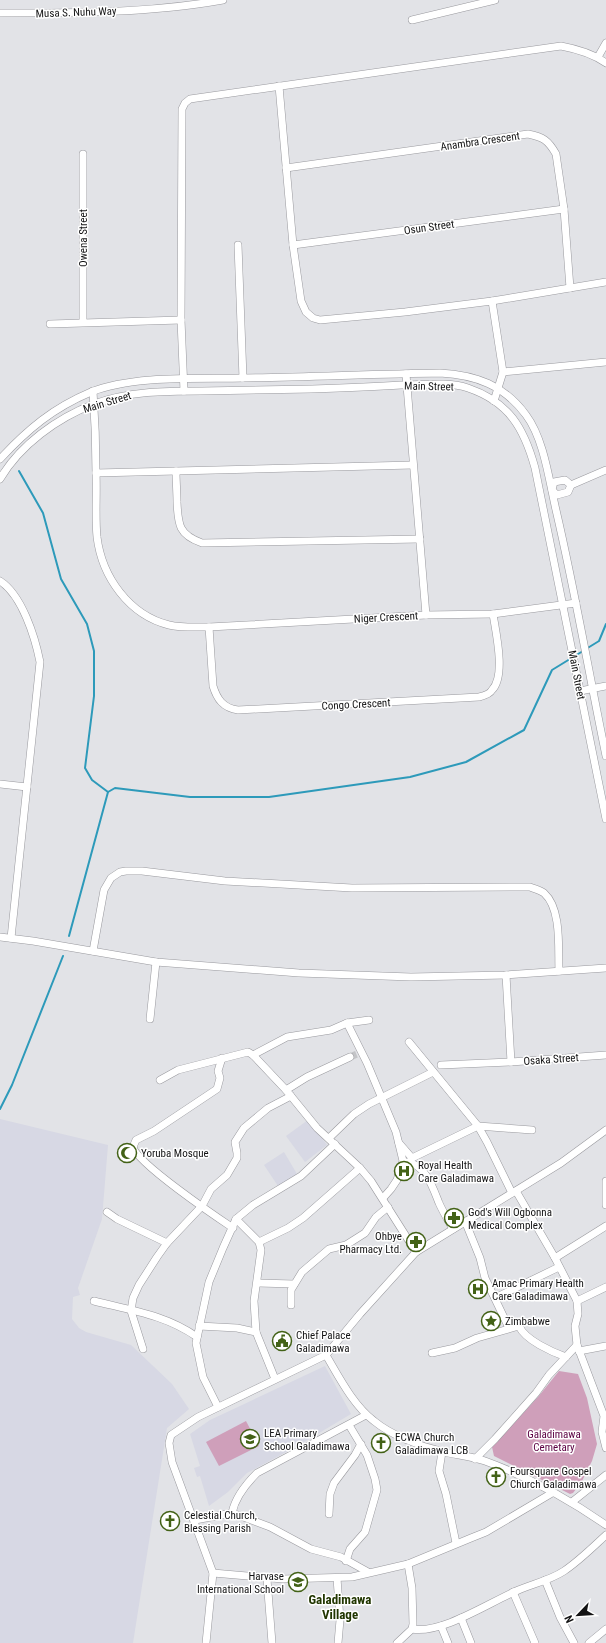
<svg xmlns="http://www.w3.org/2000/svg" width="606" height="1643" font-family="'Roboto Condensed',sans-serif">
<rect width="100%" height="100%" fill="#e2e3e7"/>
<g fill="#d7d8e4">
<path d="M0,1119L108,1145L102,1219L78,1288L80,1295L73,1297L72,1319L79,1328L86,1332L131,1345L172,1384L189,1409L167,1428L133,1643H0Z"/>
<path d="M308,1120L327,1145L305,1162L286,1136Z"/>
<path d="M284,1152L297,1174L278,1186L264,1165Z"/>
<path d="M325,1366L351,1414L299,1445L247,1473L228,1492L209,1506L200,1476L197,1477L194,1468L200,1466L190,1434L210,1420Z"/>
</g>
<g fill="#cf9fba">
<path d="M559,1371L578,1374L587,1398L597,1444L592,1461L582,1481L573,1493L570,1494L494,1456L492,1447L538,1397Z"/>
<path d="M246,1421L259,1446L219,1466L206,1442Z"/>
</g>
<g fill="none" stroke-linecap="round" stroke-linejoin="round">
<g stroke="#2d9aba" stroke-width="2">
<path d="M19,471L43,513L61,579L87,624L94,651V696L85,768L92,780L108,792"/>
<path d="M586,649L599,641L606,624"/>
<path d="M69,936L108,792L115,788L190,797H269L410,777L466,762L524,730L552,670L583,651"/>
<path d="M0,1109L12,1085L63,956"/>
</g>
<path stroke="#c3c4c7" stroke-width="7" stroke-dasharray="7 3.5" stroke-linecap="butt" d="M350,1057L357,1054"/>
<g stroke="#99999e" stroke-width="8">
<g id="minor">
<path d="M0,13C74,13 150,13 223,0"/>
<path d="M412,20L495,0"/>
<path d="M598,57L606,43"/>
<path d="M279,86L293,245L301,301L306,312L313,318L320,320L405,312L492,301L606,282"/>
<path d="M286,168L528,134C543,137 548,140 556,154L564,209L570,288"/>
<path d="M238,245L243,378"/>
<path d="M293,245L564,209"/>
<path d="M492,301L503,372L494,401"/>
<path d="M83,322V154"/>
<path d="M50,324L181,320"/>
<path d="M503,372L606,362"/>
<path d="M406,374L426,615"/>
<path d="M93,391C95,418 96,446 96,473C97,494 95,516 97,537C102,577 129,615 169,625C182,628 196,627 209,627L426,615L493,614L576,603"/>
<path d="M184,391L181,320L182,109L185,103L190,99L561,46C577,49 592,53 606,63"/>
<path d="M0,459C28,429 53,408 91,392C133,375 199,379 244,378C309,377 375,374 440,373C476,375 504,385 526,415C544,439 549,480 556,510C575,591 589,674 606,756"/>
<path d="M176,471C176,481 177,492 177,502C178,525 179,535 202,543L420,539"/>
<path d="M96,473L413,465"/>
<path d="M0,479C20,445 57,418 94,404C128,391 166,391 202,391C239,390 276,390 312,389C342,388 371,387 401,385C423,385 447,381 468,388C509,402 524,428 535,468L606,819"/>
<path d="M565,480L571,485L568,492L557,495L552,490L554,482Z"/>
<path d="M571,485L606,470"/>
<path d="M0,581C22,595 35,637 40,662L11,938"/>
<path d="M209,627L213,686C217,699 223,708 238,710L479,697C483,696 490,694 492,690C506,676 496,633 493,614"/>
<path d="M580,691L606,686"/>
<path d="M0,784L27,787"/>
<path d="M0,937L33,941L156,962L299,973L411,977L506,975L606,968"/>
<path d="M93,951L104,890L111,878L120,872L126,871H142L225,881L352,888L530,887C535,889 540,890 544,893C562,909 558,949 559,971"/>
<path d="M506,975L511,1062L606,1055"/>
<path d="M150,1019L156,962"/>
<path d="M347,1023L367,1063L396,1132L403,1161L397,1180L391,1189L383,1198"/>
<path d="M409,1042L478,1126L487,1142L512,1193"/>
<path d="M253,1055L287,1037L331,1030L347,1023L369,1020"/>
<path d="M222,1058L218,1071L220,1078L217,1089L154,1131L136,1140L133,1147C137,1163 215,1216 233,1228"/>
<path d="M441,1065L511,1062"/>
<path d="M160,1080L178,1070L248,1052L253,1055L286,1090L317,1128L360,1168L371,1181L416,1252"/>
<path d="M286,1090L307,1077L350,1057"/>
<path d="M329,1138L354,1114L369,1104L433,1072"/>
<path d="M399,1143L412,1158"/>
<path d="M407,1162C426,1165 433,1188 439,1203C443,1212 448,1220 453,1229"/>
<path d="M410,1162L412,1158L478,1126L532,1130"/>
<path d="M606,1181V1205"/>
<path d="M516,1191L555,1258L577,1301L578,1314L575,1326L577,1345L604,1416L602,1432L606,1448"/>
<path d="M107,1212L117,1219L167,1243"/>
<path d="M236,1219L259,1242L261,1250L254,1301L256,1332L275,1379"/>
<path d="M465,1221L480,1258L485,1278L509,1328"/>
<path d="M259,1242L288,1228L303,1218L360,1168"/>
<path d="M555,1258L606,1226"/>
<path d="M258,1283L294,1284"/>
<path d="M495,1298L559,1267"/>
<path d="M94,1301C130,1310 166,1315 197,1337"/>
<path d="M577,1301L606,1287"/>
<path d="M291,1305V1290L302,1272L329,1249L346,1245L365,1233L376,1217L388,1207"/>
<path d="M199,1326L237,1328L256,1332"/>
<path d="M143,1349L131,1311L133,1298L139,1285L157,1257L167,1243L202,1206L211,1189L227,1175L237,1158V1153L235,1142L244,1128L268,1108L291,1096"/>
<path d="M579,1351L606,1346"/>
<path d="M432,1353L455,1348L477,1338L519,1326C525,1340 552,1352 566,1357"/>
<path d="M326,1355C339,1377 353,1405 374,1421C391,1435 419,1446 440,1451C455,1455 470,1456 485,1461C526,1476 570,1500 606,1525"/>
<path d="M218,1407L203,1377L196,1343L209,1282L223,1248L236,1219L253,1205L301,1176L335,1144"/>
<path d="M442,1452L439,1471L446,1494L456,1543"/>
<path d="M475,1459L495,1439L536,1393L549,1375L577,1345"/>
<path d="M572,1502L606,1475"/>
<path d="M232,1513C235,1498 246,1484 257,1473L366,1415"/>
<path d="M329,1514L330,1494L334,1483L355,1455L361,1444"/>
<path d="M195,1520L232,1513L238,1515L270,1527L311,1549L341,1557L368,1572"/>
<path d="M346,1561L350,1549L365,1532L377,1490L375,1479L367,1455L349,1425"/>
<path d="M213,1573L283,1579L352,1577L408,1564L471,1538L486,1532L552,1493"/>
<path d="M337,1578L340,1620L338,1643"/>
<path d="M267,1579L272,1643"/>
<path d="M545,1580L560,1617L574,1643"/>
<path d="M513,1592L535,1643"/>
<path d="M461,1618L471,1643"/>
<path d="M441,1626L448,1643"/>
<path d="M412,1629C441,1634 487,1604 514,1592C531,1584 549,1581 564,1571C579,1561 593,1547 606,1535"/>
<path d="M206,1643L213,1573L172,1462L169,1443L171,1435L198,1417L326,1355L360,1314L416,1252L561,1163L606,1130"/>
<path d="M397,1643L412,1629L413,1624L412,1588L408,1564"/>
<path d="M589,1643L606,1629"/>
</g>
</g>
<use href="#minor" stroke="#fff" stroke-width="7"/>
</g>
<defs>
<g id="mosque-ring" transform="scale(1)"><circle r="9.5" fill="#fff" stroke="#436217" stroke-width="1.5"/><path d="M3.5-4.9A6 6 0 1 0 3.5 4.9A5 5 0 1 1 3.5-4.9Z" fill="#436217"/></g>
<g id="hospital-ring" transform="scale(1)"><circle r="9.5" fill="#fff" stroke="#436217" stroke-width="1.5"/><path d="M-5-5h3v3.5h4V-5h3V5h-3V1.5h-4V5h-3Z" fill="#436217"/></g>
<g id="pharmacy-ring" transform="scale(1)"><circle r="9.5" fill="#fff" stroke="#436217" stroke-width="1.5"/><path d="M-2-6h4v4h4v4h-4v4h-4v-4h-4v-4h4Z" fill="#436217"/></g>
<g id="sight-ring" transform="scale(1)"><circle r="9.5" fill="#fff" stroke="#436217" stroke-width="1.5"/><path d="M0-6L1.8-2.2L6-1.7L2.9 1.2L3.7 5.4L0 3.3L-3.7 5.4L-2.9 1.2L-6-1.7L-1.8-2.2Z" fill="#436217"/></g>
<g id="civic-ring" transform="scale(1)"><circle r="9.5" fill="#fff" stroke="#436217" stroke-width="1.5"/><path d="M-.6-6.5H3V-4.5H.6V-3L4-1V1h2V6H-6V1h2V-1L-.6-3ZM-1.2 2.5V6h2.4V2.5Z" fill="#436217"/></g>
<g id="school-ring" transform="scale(1)"><circle r="9.5" fill="#fff" stroke="#436217" stroke-width="1.5"/><path d="M0-5L7-2L0 1L-7-2ZM-4 1L0 2.5L4 1V4Q0 6-4 4Z" fill="#436217"/></g>
<g id="church-ring" transform="scale(1)"><circle r="9.5" fill="#fff" stroke="#436217" stroke-width="1.5"/><path d="M-1.2-6h2.4v3.5h3.3v2.4h-3.3V6h-2.4V-.1h-3.3v-2.4h3.3Z" fill="#436217"/></g>
</defs>
<g fill-rule="evenodd">
<use href="#mosque-ring" x="127" y="1153"/>
<use href="#hospital-ring" x="404" y="1171"/>
<use href="#pharmacy-ring" x="454" y="1218"/>
<use href="#pharmacy-ring" x="416" y="1242"/>
<use href="#hospital-ring" x="478" y="1289"/>
<use href="#sight-ring" x="491" y="1321"/>
<use href="#civic-ring" x="282" y="1341"/>
<use href="#school-ring" x="250" y="1439"/>
<use href="#church-ring" x="381" y="1443"/>
<use href="#church-ring" x="496" y="1477"/>
<use href="#church-ring" x="170" y="1521"/>
<use href="#school-ring" x="298" y="1582"/>
</g>
<g text-anchor="middle" stroke-width="3" stroke-linejoin="round" paint-order="stroke">
<g font-size="11" fill="#131314" stroke="#fff">
<text transform="translate(76 12) rotate(-2)" y="4">Musa S. Nuhu Way</text>
<text transform="translate(480 141) rotate(-8)" y="4">Anambra Crescent</text>
<text transform="translate(429 227) rotate(-8)" y="4">Osun Street</text>
<text transform="translate(83 238) rotate(-90)" y="4">Owena Street</text>
<text transform="translate(429 386) rotate(1)" y="4">Main Street</text>
<text transform="translate(107 402) rotate(-17)" y="4">Main Street</text>
<text transform="translate(386 617) rotate(-3)" y="4">Niger Crescent</text>
<text transform="translate(577 675) rotate(79)" y="4">Main Street</text>
<text transform="translate(356 704) rotate(-3)" y="4">Congo Crescent</text>
<text transform="translate(551 1059) rotate(-4)" y="4">Osaka Street</text>
</g>
<g font-size="11" fill="#131314" stroke="#fff" text-anchor="start">
<text x="141" y="1157">Yoruba Mosque</text>
<text x="418" y="1169">Royal Health<tspan x="418" dy="13">Care Galadimawa</tspan></text>
<text x="468" y="1216">God's Will Ogbonna<tspan x="468" dy="13">Medical Complex</tspan></text>
<text x="402" y="1240" text-anchor="end">Ohbye<tspan x="402" dy="13">Pharmacy Ltd.</tspan></text>
<text x="492" y="1287">Amac Primary Health<tspan x="492" dy="13">Care Galadimawa</tspan></text>
<text x="505" y="1325">Zimbabwe</text>
<text x="296" y="1339">Chief Palace<tspan x="296" dy="13">Galadimawa</tspan></text>
<text x="264" y="1437">LEA Primary<tspan x="264" dy="13">School Galadimawa</tspan></text>
<text x="395" y="1441">ECWA Church<tspan x="395" dy="13">Galadimawa LCB</tspan></text>
<text x="510" y="1475">Foursquare Gospel<tspan x="510" dy="13">Church Galadimawa</tspan></text>
<text x="184" y="1519">Celestial Church,<tspan x="184" dy="13">Blessing Parish</tspan></text>
<text x="284" y="1580" text-anchor="end">Harvase<tspan x="284" dy="13">International School</tspan></text>
</g>
<g font-size="11" fill="#5b0042" stroke="#fff">
<text x="554" y="1438">Galadimawa<tspan x="554" dy="13">Cemetary</tspan></text>
</g>
<g font-size="13" font-weight="bold" fill="#213601" stroke="#fff">
<text x="340" y="1604">Galadimawa<tspan x="340" dy="15">Village</tspan></text>
</g>
</g>
<g transform="translate(578 1615) rotate(245)" stroke="#ffffff" stroke-width="3" paint-order="stroke">
<path d="M0-3L7 15L0 10L-7 15Z" fill="#131314"/>
<text y="-6" font-size="11" font-weight="bold" text-anchor="middle" fill="#131314">N</text>
</g>
</svg>
